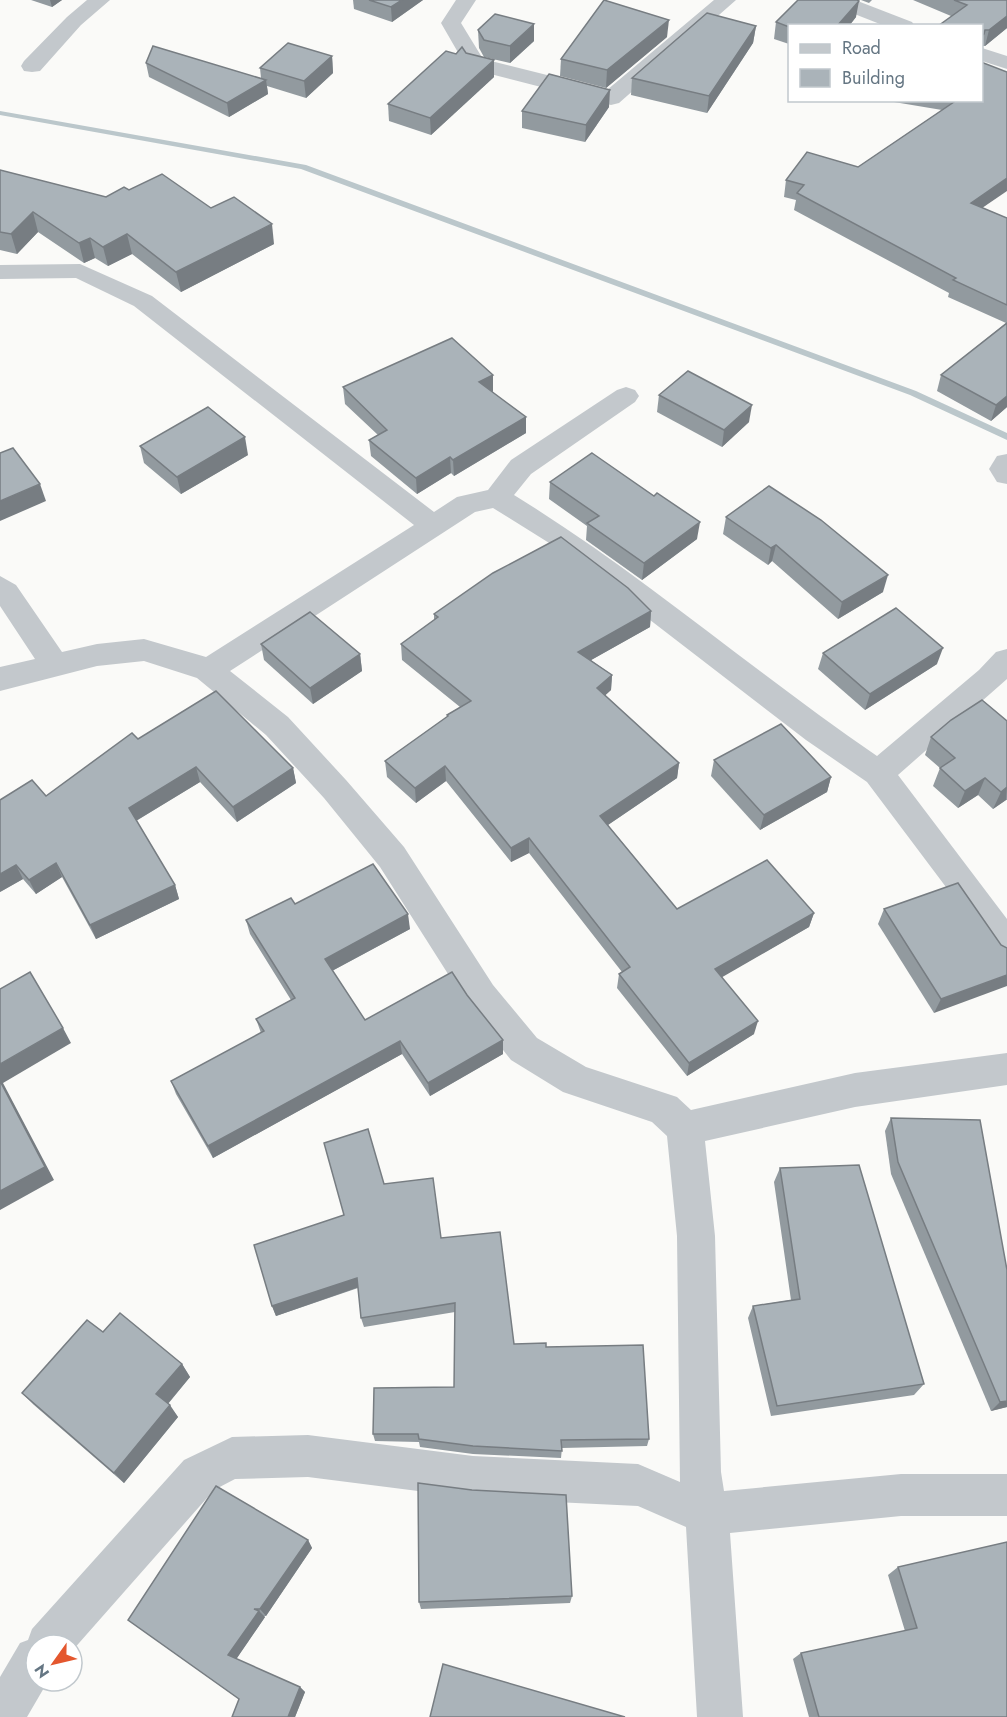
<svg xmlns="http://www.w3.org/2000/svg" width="1007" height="1717" font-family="Jost,sans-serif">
<rect width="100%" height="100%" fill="#fafaf8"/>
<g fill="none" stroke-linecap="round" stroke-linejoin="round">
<path fill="#bbc7cb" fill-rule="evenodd" d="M0,111L306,165L916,391L1007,433V440L910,395L301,169L0,115Z"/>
<g fill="#c3c8cc" fill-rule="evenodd">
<path d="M87,0H110L81,25L40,71L32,72L24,71L21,66L24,61L67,17Z"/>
<path d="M456,0H476L461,23L483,59L607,90L714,0H736L619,103L611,105L467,68L441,23Z"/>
<path d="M826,0H855L912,22L915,26H885L829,4Z"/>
<path d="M982,48L1007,56V69L982,61Z"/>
<path d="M80,264L152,296L434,512L457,497L488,490L511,460L617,390L626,387L635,390L639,396L635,402L531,474L514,495C641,573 754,672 877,756L979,670L996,652L1007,649V679L898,775L1007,919V963L995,958L973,923L867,782L806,740L554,546L493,508L475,512L230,671L288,717L346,780L404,847L493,985L537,1038L586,1067L677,1097L691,1110L855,1073L1007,1053V1085L855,1107L705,1141L715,1236L721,1472L724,1491L901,1474H1007V1516H901L730,1533L743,1717H697L686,1527L638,1506L473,1498L308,1477L235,1479L214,1490L72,1651V1645H36V1681H48L27,1717H0V1677L20,1643L28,1640L32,1629L184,1460L232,1437L308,1435L473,1456L638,1464L680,1482L677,1236L667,1136L652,1122L563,1092L511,1060L469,1007L380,867L324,798L266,735L197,678L144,661L97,666L0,691V667L35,659L0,606V576L16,585L62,652L97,644L144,639L206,657L414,525L134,306L76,278L0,279V265Z"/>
<path d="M1007,454V484L997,482L989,469L997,456Z"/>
</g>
</g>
<g fill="#929a9f">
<path d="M31,0H62L52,7Z"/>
<path d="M353,0H423L392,22L354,9Z"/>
<path d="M861,0H872L869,3Z"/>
<path d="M913,0H1007V28L985,46H981V26L951,16Z"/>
<path d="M856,17L849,26H789V44L774,39L776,22Z"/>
<path d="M756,26L753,43L707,113L631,95L632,78Z"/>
<path d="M478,30L534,41L510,63L484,57L479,48Z"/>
<path d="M667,37L606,88L560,76L561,59Z"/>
<path d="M466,53L494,77L431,135L389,121L388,104L456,54Z"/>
<path d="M332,56L333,73L306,98L267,86L268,94L229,117L149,77L146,63L261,78L260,68Z"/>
<path d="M882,100H981L983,208L1007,218V407L991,421L937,391L941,375L1006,323L948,297L949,293L794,210L796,200L784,197L786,180L858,167L942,110Z"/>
<path d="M609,107L585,142L522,128V111Z"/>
<path d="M0,170L106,197L129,190L211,208L274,244L181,292L132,254L108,266L95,258L84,263L38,232L17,254L0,250Z"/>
<path d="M343,387L493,391V392L526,433L454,476L451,473L417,494L371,456L369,440L378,435L345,404Z"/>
<path d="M659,395L749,422L722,447L657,412Z"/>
<path d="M140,446L248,455L181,494L144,463Z"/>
<path d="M550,482L697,539L642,580L586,540L587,526L549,499Z"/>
<path d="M726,517L883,592L838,619L772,561L768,565L723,534Z"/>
<path d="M651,611L650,627L591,660L612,675L611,690L605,695L679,763L677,778L608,825L677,909L814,913L809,927L721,977L754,1034L687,1076L617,988L619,974L622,972L529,853L511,862L446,781L416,803L387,777L385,761L447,717V715L460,707L402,660L401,644L434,620V614Z"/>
<path d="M261,644L360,654L362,671L313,704L264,660Z"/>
<path d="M823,653L937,664L865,710L818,669Z"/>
<path d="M1007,721V800H1006L993,809L978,795L958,808L933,786L940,768L925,755L931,737Z"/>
<path d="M138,739L293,768L296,783L237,822L200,782L136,821L175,885L179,899L96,939L62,877L36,894L23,879L0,892L46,796Z"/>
<path d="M714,760L831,777L827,792L760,830L711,776Z"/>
<path d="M295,904L410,929L332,971L365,1020L503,1054L430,1096L402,1054L213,1158L176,1094L171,1081L261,1033L256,1019L291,1000L250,934L246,920Z"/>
<path d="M884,909L1001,945L934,1013L878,924Z"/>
<path d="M891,1118L1007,1407L991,1411L891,1174L885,1131Z"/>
<path d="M780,1168L924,1384L914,1395L771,1416L748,1318L753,1306L791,1300L774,1182Z"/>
<path d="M384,1184L441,1238L514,1344L546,1347L649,1439L647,1446L562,1448L561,1458L473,1454L420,1447L419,1442L375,1441L373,1434L454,1387L455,1312L364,1327L361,1318L358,1288L276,1316L272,1306L344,1215Z"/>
<path d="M103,1332L182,1364L190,1377L168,1404L178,1417L124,1483L34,1405L22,1393Z"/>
<path d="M308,1540L312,1548L266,1616H264L265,1617L236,1659L300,1687L305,1692L295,1717H232L239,1699L128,1620Z"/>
<path d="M898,1567L1007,1717H809L793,1659L801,1653L905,1631L888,1575Z"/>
<path d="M572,1596L570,1603L421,1609L419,1602Z"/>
</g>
<g fill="#777d82">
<path d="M50,0H62L52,7Z"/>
<path d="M402,0H423L392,22L391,7Z"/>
<path d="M859,1L856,17L849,26H837Z"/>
<path d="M1007,16V28L985,46L989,30Z"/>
<path d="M669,20L667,37L606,88L607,70Z"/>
<path d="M534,24V41L510,63V46Z"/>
<path d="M756,26L753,43L707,113L709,96Z"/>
<path d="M332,56L333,73L306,98L304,81Z"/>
<path d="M494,60V77L431,135L430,118Z"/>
<path d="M266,80L268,94L229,117L227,103Z"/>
<path d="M610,90L609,107L585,142L586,125Z"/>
<path d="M1007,178V191L966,219L971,203Z"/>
<path d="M33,212L38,232L17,254L11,234Z"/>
<path d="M272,224L274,244L181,292L176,272Z"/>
<path d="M127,234L132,254L108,266L103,247Z"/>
<path d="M90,238L95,258L84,263L79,243Z"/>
<path d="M493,375V391L479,398V382Z"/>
<path d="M1007,396V407L991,421L996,405Z"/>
<path d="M752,405L749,422L722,447L724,430Z"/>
<path d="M526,417V433L454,476L453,460Z"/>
<path d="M245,437L248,455L181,494L177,477Z"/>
<path d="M450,457L451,473L417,494L416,478Z"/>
<path d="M40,484L46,501L0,521V501Z"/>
<path d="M700,522L697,539L642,580L644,563Z"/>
<path d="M776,545L772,561L768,565L771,548Z"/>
<path d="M888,575L883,592L838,619L842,602Z"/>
<path d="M651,611L650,627L577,668L578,652Z"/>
<path d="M943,648L937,664L865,710L870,694Z"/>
<path d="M360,654L362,671L313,704L310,688Z"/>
<path d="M612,675L611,690L596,704L597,688Z"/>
<path d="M679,763L677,778L599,831L600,816Z"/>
<path d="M445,766L446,781L416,803L415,788Z"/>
<path d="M196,767L200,782L134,822L129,808Z"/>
<path d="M293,768L296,783L237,822L233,807Z"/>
<path d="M831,777L827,792L760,830L764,815Z"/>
<path d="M985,778L978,795L958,808L965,791Z"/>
<path d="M1007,787L1006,800L993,809L1001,792Z"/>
<path d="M529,838V853L511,862V848Z"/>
<path d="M56,863L62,877L36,894L29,880Z"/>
<path d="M16,865L23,879L0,892V874Z"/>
<path d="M175,885L179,899L96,939L90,925Z"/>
<path d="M814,913L809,927L712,983L715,969Z"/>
<path d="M408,914L410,929L328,973L325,959Z"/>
<path d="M1007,975V986L934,1013L941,999Z"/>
<path d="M758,1021L754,1034L687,1076L689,1063Z"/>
<path d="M63,1028L71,1043L3,1083L54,1180L0,1210V1064Z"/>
<path d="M503,1040V1054L430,1096L428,1083Z"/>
<path d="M400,1041L402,1054L213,1158L208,1146Z"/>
<path d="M357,1278L359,1287L276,1316L272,1306Z"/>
<path d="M182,1364L190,1377L165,1407L156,1394Z"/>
<path d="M1007,1401V1407L991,1411L1000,1402Z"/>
<path d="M170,1405L178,1417L124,1483L114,1473Z"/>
<path d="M308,1540L312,1548L266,1616L260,1609Z"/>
<path d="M259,1611L265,1617L235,1661L228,1655Z"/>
<path d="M300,1687L305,1692L295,1717H288Z"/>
</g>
<g fill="#aab3b9" stroke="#777d82" stroke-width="1.5">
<path d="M369,0H402L391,7Z"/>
<path d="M604,0L669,20L607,70L561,59Z"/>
<path d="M798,0H857L859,1L837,26H789V27L776,22Z"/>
<path d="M954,0H1007V16L989,30H985L984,34L981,36V26H938L967,5Z"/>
<path d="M707,13L756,26L709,96L632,78Z"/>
<path d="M495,14L534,24L510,46L484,40L478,30Z"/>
<path d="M288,43L332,56L304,81L260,68Z"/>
<path d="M153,46L266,80L227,103L146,63Z"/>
<path d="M462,47L466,53L494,60L430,118L388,104L446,51L456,54Z"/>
<path d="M981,62L1007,72V178L971,203L1007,218V305L953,280L956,278L797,193L804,185L786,180L807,152L858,167L957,100H981Z"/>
<path d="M549,74L610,90L586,125L522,111Z"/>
<path d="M0,170L106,197L124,187L129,190L162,174L211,208L234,197L272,224L176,272L127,234L103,247L90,238L79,243L33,212L11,234L0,232Z"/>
<path d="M1007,323V396L996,405L941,375Z"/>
<path d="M452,338L493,375L479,382L526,417L453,460L450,457L416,478L369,440L387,430L343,387Z"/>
<path d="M688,371L752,405L724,430L659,395Z"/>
<path d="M208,407L245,437L177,477L140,446Z"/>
<path d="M13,448L40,484L0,501V453Z"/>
<path d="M592,453L654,496L657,493L700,522L644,563L587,523L599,516L550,482Z"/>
<path d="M769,486L821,520L888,575L842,602L776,545L771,548L726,517Z"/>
<path d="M561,537L628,588L651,611L578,652L612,675L597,688L679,763L600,816L677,909L767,860L814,913L715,969L758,1021L689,1063L619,974L630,967L529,838L511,848L445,766L415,788L385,761L448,716L447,715L471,701L401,644L438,617L434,614L493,573Z"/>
<path d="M896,608L943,648L870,694L823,653Z"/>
<path d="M310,612L360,654L310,688L261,644Z"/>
<path d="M216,691L293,768L233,807L196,767L129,808L175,885L90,925L56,863L29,880L16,865L0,874V800L32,780L46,796L132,733L138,739Z"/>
<path d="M982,700L1007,721V787L1001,792L985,778L965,791L940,768L955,758L931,737L951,720Z"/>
<path d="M781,724L831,777L764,815L714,760Z"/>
<path d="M373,864L408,914L325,959L365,1020L452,972L467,995L503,1040L428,1083L400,1041L208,1146L171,1081L264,1031L256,1019L295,998L246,920L291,898L295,904Z"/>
<path d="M958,883L1001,945L1007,948V975L941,999L884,909Z"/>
<path d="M30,972L63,1028L0,1064V989Z"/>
<path d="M0,1081L45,1167L0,1191Z"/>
<path d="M891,1118L980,1120L1007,1270V1401L1000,1402L898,1162Z"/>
<path d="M368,1129L384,1184L433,1178L441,1238L500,1232L514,1344L546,1343V1347L643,1345L649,1439L561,1440L562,1451L473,1446L419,1439L418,1434H373L374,1388L454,1387L455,1303L361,1318L357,1278L272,1306L254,1245L344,1215L324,1143Z"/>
<path d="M859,1165L924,1384L777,1406L753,1306L800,1299L780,1168Z"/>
<path d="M120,1313L182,1364L156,1394L170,1405L114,1473L22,1393L87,1320L103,1332Z"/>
<path d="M418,1483L472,1490L566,1495L572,1596L419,1602Z"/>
<path d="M216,1486L308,1540L260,1609H254L259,1611L228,1655L300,1687L288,1717H232L239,1699L128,1620Z"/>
<path d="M1007,1542V1717H819L801,1653L917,1628L898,1567Z"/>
<path d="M443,1664L625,1717H430Z"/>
</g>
<rect x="788" y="24" width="195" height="78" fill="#ffffff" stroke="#c1c8cd" stroke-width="1.5"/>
<rect x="800" y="44" width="30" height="9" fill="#c3c8cc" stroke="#c1c8cd" stroke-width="1.5"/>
<text x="842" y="54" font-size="18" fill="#657683">Road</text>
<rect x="800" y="69" width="30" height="18" fill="#aab3b9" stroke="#c1c8cd" stroke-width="1.5"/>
<text x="842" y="84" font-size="18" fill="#657683">Building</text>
<g transform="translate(54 1663) rotate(236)"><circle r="28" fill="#ffffff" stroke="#c1c8cd" stroke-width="1.5"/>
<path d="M0-4.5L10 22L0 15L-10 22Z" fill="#e4572e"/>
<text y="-9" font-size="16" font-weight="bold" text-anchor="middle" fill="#657683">N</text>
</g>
</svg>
